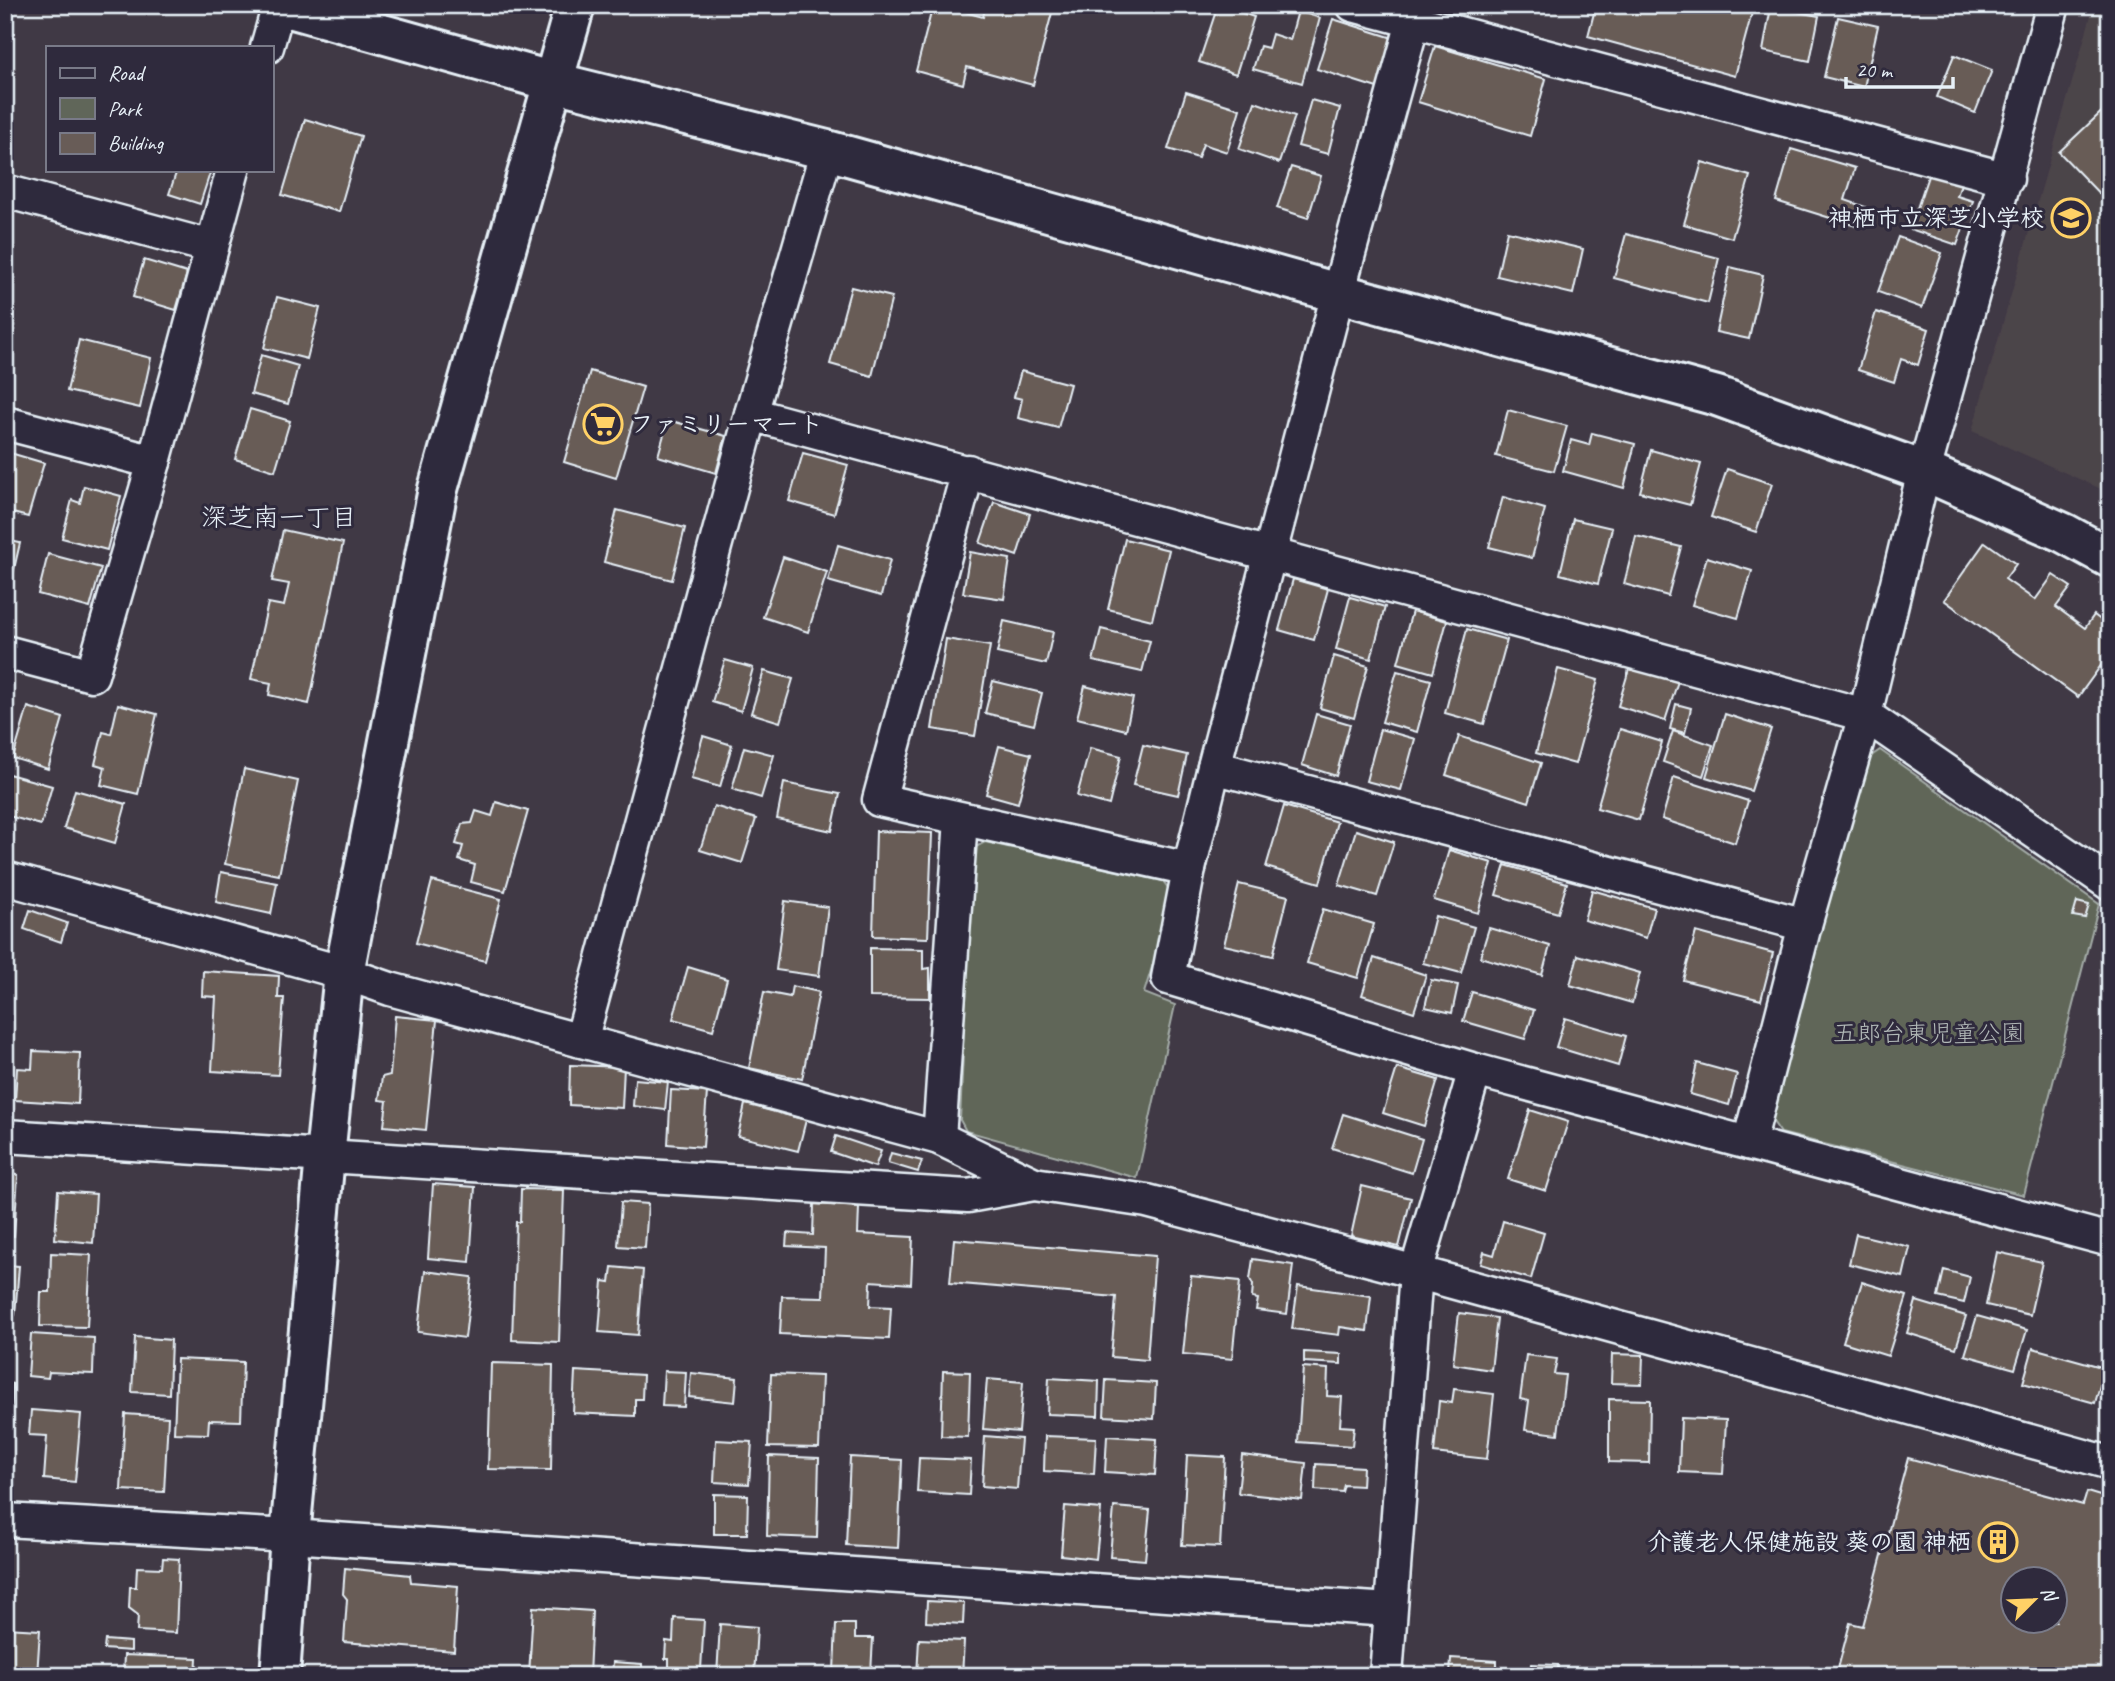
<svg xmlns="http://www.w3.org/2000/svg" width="2115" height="1681" font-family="Caveat,'Klee One',sans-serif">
<rect width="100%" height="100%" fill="#403945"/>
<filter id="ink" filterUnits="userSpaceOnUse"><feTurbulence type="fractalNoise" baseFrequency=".0143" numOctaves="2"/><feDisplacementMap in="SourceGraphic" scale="14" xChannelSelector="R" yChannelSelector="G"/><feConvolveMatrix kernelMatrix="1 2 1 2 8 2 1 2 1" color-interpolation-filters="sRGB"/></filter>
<g filter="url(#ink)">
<path fill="#4c444a" d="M2094,5H2110V493L1972,431Z"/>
<g fill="#606659" stroke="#a4aca8" stroke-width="2">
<path d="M1880,750L2099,904L2024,1195L1781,1133L1769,1116L1864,761Z"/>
<path d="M985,842L1163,881L1174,896L1144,993L1175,1005L1137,1178L966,1131L960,1120L972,849Z"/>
</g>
<g fill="#685c57" stroke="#e8f1f8" stroke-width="2" fill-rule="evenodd">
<path d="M933,5H940L983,17L986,5H1054L1033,85L967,67L963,84L916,71Z"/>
<path d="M1218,5L1254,17L1236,74L1199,62Z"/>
<path d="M1596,5H1696L1704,8L1705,5H1754L1735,76L1588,36Z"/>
<path d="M1771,7L1819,16L1810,61L1763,51Z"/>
<path d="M1298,11L1320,18L1302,83L1253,69L1260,46L1268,48L1272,34L1290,40Z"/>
<path d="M1838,17L1878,26L1864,87L1824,77Z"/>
<path d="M1333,19L1393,38L1377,88L1317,69Z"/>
<path d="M1435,46L1546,79L1530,136L1418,102Z"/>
<path d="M1954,55L1992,70L1975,113L1937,97Z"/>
<path d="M1186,92L1240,109L1227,152L1203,144L1198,158L1168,149Z"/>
<path d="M1311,100L1340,108L1328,154L1298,146Z"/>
<path d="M1255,102L1295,116L1279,163L1239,149Z"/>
<path d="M2109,105L2110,107V205L2059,152Z"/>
<path d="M305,119L361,136L339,212L282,195Z"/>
<path d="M1791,149L1855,168L1845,200L1865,207L1859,227L1776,201Z"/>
<path d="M1702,162L1750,176L1732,238L1684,224Z"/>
<path d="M1291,167L1321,176L1308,218L1277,208Z"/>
<path d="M177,170H211L200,204L169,194Z"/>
<path d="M1929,173L1961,184L1957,196L1973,201L1957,245L1910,229Z"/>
<path d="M1507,231L1583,249L1573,294L1497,276Z"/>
<path d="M1626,234L1719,258L1708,303L1614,278Z"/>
<path d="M1898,237L1942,253L1922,308L1878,292Z"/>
<path d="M144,260L187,273L176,310L133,297Z"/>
<path d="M1730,267L1763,275L1749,339L1716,332Z"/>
<path d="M851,287L892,297L872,376L830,364Z"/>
<path d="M277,297L320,308L307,359L264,348Z"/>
<path d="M1876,312L1929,329L1918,365L1901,359L1894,382L1858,370Z"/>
<path d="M79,340L151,358L140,408L67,391Z"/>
<path d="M261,355L298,366L288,404L251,394Z"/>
<path d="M590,371L643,387L616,478L564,462Z"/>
<path d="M1021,371L1070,384L1058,428L1018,418L1022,399L1014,397Z"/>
<path d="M250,409L290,421L275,471L235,459Z"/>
<path d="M1508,410L1567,426L1554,471L1496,456Z"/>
<path d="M668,420L726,436L716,473L658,456Z"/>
<path d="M1592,433L1635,444L1624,488L1563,471L1571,440L1589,445Z"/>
<path d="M1651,450L1701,464L1690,505L1640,492Z"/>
<path d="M7,452L44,463L28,517L5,511Z"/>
<path d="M803,453L848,465L834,514L789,501Z"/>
<path d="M1727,469L1772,484L1756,532L1711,517Z"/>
<path d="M84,486L121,496L107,550L62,538L72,500L80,503Z"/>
<path d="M1503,497L1545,509L1532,558L1489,547Z"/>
<path d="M994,502L1030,514L1017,556L980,543Z"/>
<path d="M617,510L685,528L672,580L604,562Z"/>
<path d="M1573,519L1612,528L1598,584L1560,574Z"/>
<path d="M283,530L343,543L309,704L269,695L271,683L251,679L268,603L284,606L289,584L272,581Z"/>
<path d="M1636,536L1681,547L1668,596L1624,584Z"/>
<path d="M1125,539L1169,550L1152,620L1108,609Z"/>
<path d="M5,540L20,543L5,608Z"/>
<path d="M1985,542L2016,564L2005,579L2035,600L2053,575L2071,587L2056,607L2085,628L2094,615L2110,627V653L2078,697L1944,600Z"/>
<path d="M838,545L890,560L881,596L828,581Z"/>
<path d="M970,552L1010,559L1004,599L963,593Z"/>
<path d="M48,554L101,568L90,608L38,594Z"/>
<path d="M783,557L827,572L808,632L763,617Z"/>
<path d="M1707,557L1752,571L1738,618L1692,605Z"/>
<path d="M1293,579L1328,589L1314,640L1279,630Z"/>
<path d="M1350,597L1385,607L1371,659L1336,649Z"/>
<path d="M1412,611L1447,621L1433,673L1398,663Z"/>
<path d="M1004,621L1053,632L1046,664L997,653Z"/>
<path d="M1101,629L1150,641L1142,672L1093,661Z"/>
<path d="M1467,629L1507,640L1484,724L1445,713Z"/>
<path d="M946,639L990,646L975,736L932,729Z"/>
<path d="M1334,656L1368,666L1354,718L1320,708Z"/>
<path d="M725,660L753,668L741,711L712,702Z"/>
<path d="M1630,666L1678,681L1665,721L1618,706Z"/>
<path d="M1558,669L1598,680L1575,764L1536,753Z"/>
<path d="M764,671L793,679L780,722L751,713Z"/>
<path d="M1397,671L1431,680L1417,732L1382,722Z"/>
<path d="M993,681L1042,693L1034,725L985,713Z"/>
<path d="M1085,686L1133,698L1126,730L1077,718Z"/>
<path d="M118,704L157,714L138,794L101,785L105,767L95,764L103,732L111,734Z"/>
<path d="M1676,704L1691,708L1685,733L1670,729Z"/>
<path d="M28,707L63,718L48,769L13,758Z"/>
<path d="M1316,714L1350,724L1336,776L1302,765Z"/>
<path d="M1725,714L1771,729L1751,791L1706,777Z"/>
<path d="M1380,729L1415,739L1401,790L1366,781Z"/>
<path d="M1620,729L1662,742L1639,820L1597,808Z"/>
<path d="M1673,731L1713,745L1703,776L1663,762Z"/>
<path d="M703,736L732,745L720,787L691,779Z"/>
<path d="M1459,736L1541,763L1529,802L1446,775Z"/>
<path d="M1143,745L1187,755L1178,795L1133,785Z"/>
<path d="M999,746L1031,754L1018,803L986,794Z"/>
<path d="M744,747L774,755L761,798L732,789Z"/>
<path d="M1090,748L1121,756L1109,805L1077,796Z"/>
<path d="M244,769L298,781L279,875L225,864Z"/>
<path d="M5,773L52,786L41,825L5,815Z"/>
<path d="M1674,777L1748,801L1735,843L1662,819Z"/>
<path d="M784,783L840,794L832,831L777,819Z"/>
<path d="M75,790L126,804L115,843L64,828Z"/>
<path d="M496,802L528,811L505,891L471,882L475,865L459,860L463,846L456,844L462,824L472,823L476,811L492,816Z"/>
<path d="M714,806L756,819L742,863L700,850Z"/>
<path d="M1284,806L1337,822L1320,883L1266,867Z"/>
<path d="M1356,830L1394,842L1377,896L1339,885Z"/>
<path d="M876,831L932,833L928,938L873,936Z"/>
<path d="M1449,850L1492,863L1478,913L1434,900Z"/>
<path d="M1505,865L1567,883L1558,913L1496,895Z"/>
<path d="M221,872L277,883L271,914L216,902Z"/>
<path d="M432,881L501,899L485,961L416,943Z"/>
<path d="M1239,884L1288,896L1273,956L1224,945Z"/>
<path d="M1592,890L1654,908L1646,938L1584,920Z"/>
<path d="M785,901L828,907L819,976L776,970Z"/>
<path d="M2077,902L2089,905L2085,918L2073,916Z"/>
<path d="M1323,909L1374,924L1358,978L1307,963Z"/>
<path d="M30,910L67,923L61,942L24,929Z"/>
<path d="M1435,916L1474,927L1461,973L1423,963Z"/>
<path d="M1489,928L1550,946L1542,975L1480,957Z"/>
<path d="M1696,932L1773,953L1761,1000L1683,980Z"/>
<path d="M5,936H9L6,985H5Z"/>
<path d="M870,948L923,949V969L930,968V998L870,997Z"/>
<path d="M1578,955L1640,973L1632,1003L1570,985Z"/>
<path d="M1374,958L1426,975L1414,1012L1362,995Z"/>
<path d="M688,967L727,979L713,1030L673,1019Z"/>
<path d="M203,971L279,976L278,998H284L278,1075L212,1071L216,997L202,996Z"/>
<path d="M1431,980L1458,985L1452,1013L1425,1007Z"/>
<path d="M792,986L819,992L802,1079L749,1068L764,992L790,997Z"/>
<path d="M1472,992L1534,1010L1525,1039L1463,1021Z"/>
<path d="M395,1016L437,1020L426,1130L384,1126L387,1101L379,1100L382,1077L390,1075Z"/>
<path d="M1565,1018L1626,1036L1618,1066L1556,1047Z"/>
<path d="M33,1051L80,1053L78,1104L15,1100L17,1068L32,1069Z"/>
<path d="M1697,1063L1737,1074L1729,1105L1690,1094Z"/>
<path d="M570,1065L624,1067L622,1108L569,1105Z"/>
<path d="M1397,1068L1438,1080L1424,1126L1383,1113Z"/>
<path d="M635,1079L668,1082L665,1110L633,1106Z"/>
<path d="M671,1090L707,1092L703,1147L668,1144Z"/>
<path d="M745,1104L806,1120L798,1151L738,1136Z"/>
<path d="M1530,1110L1568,1122L1546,1191L1508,1179Z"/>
<path d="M1343,1114L1422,1139L1412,1173L1332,1148Z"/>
<path d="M836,1136L881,1151L875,1167L831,1152Z"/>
<path d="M891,1153L922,1161L918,1172L888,1163Z"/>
<path d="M5,1174L18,1175L14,1236L5,1235Z"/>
<path d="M433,1184L475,1187L470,1262L428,1258Z"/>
<path d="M1362,1186L1411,1198L1399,1247L1351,1236Z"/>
<path d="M521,1189L564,1190L559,1342L512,1340L516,1222H520Z"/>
<path d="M58,1191L96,1194L93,1243L55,1239Z"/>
<path d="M621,1202L648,1204L645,1248L618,1246Z"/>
<path d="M814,1204L859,1207L858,1234L913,1237L911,1284L871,1281L870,1306L891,1307L889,1339L780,1334L782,1296L823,1297L825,1248L786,1246L787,1233L813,1235Z"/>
<path d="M1503,1221L1544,1233L1531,1279L1481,1264L1484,1252L1494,1255Z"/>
<path d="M1856,1234L1910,1247L1903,1277L1849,1264Z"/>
<path d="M954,1239L1155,1256L1147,1360L1111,1357L1116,1297L950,1283Z"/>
<path d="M1997,1252L2042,1262L2030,1315L1986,1305Z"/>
<path d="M51,1253L91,1255L87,1327L40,1326L41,1292H50Z"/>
<path d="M1253,1259L1293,1265L1287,1314L1256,1310L1258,1299L1252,1298L1253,1285L1250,1279Z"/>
<path d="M5,1265L19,1266L15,1315L5,1314Z"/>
<path d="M612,1267L643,1270L638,1335L599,1332L603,1281L610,1282Z"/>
<path d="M1944,1270L1970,1277L1964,1303L1938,1297Z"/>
<path d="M425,1271L472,1277L465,1338L418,1332Z"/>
<path d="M1191,1276L1240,1281L1232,1359L1183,1354Z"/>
<path d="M1862,1282L1907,1296L1888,1356L1843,1342Z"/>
<path d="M1298,1286L1371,1296L1367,1331L1340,1327L1339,1335L1292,1329Z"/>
<path d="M1916,1301L1966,1316L1956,1348L1907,1333Z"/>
<path d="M1459,1313L1497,1318L1491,1370L1453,1364Z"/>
<path d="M1977,1316L2027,1330L2015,1369L1965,1355Z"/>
<path d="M31,1334L94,1338L93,1374L49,1372L48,1378L28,1376Z"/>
<path d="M135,1337L171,1340L169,1394L132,1392Z"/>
<path d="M2033,1348L2105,1368L2095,1403L2023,1383Z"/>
<path d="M1304,1352L1341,1354V1364L1304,1362Z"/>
<path d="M1612,1354L1643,1355L1642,1384L1611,1383Z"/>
<path d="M1526,1355L1557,1359L1554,1374L1565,1375L1558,1434L1525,1430L1529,1401L1520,1399Z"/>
<path d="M177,1359L243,1362L241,1421L209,1420L208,1434L174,1433Z"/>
<path d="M491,1363L553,1365L551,1470L488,1469Z"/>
<path d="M1303,1367L1328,1369L1327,1396L1342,1397L1340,1426L1354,1427L1352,1446L1298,1442Z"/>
<path d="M575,1371L643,1375L642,1399H635V1416L573,1413Z"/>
<path d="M664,1371L686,1372L684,1407L662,1406Z"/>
<path d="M943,1371L970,1372L968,1437L941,1436Z"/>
<path d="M691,1373L737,1378L735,1402L689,1397Z"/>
<path d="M771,1374L822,1376L819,1448L768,1447Z"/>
<path d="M1049,1378L1099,1381L1098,1416L1047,1414Z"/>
<path d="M987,1379L1023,1382L1019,1432L983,1429Z"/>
<path d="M1106,1380L1156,1383L1154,1419L1104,1416Z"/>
<path d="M5,1383L13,1384L10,1434L5,1433Z"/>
<path d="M1454,1389L1494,1394L1487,1459L1434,1453L1439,1401L1452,1403Z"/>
<path d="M1609,1399L1650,1400L1649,1463L1609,1462Z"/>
<path d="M31,1410L81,1414L75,1482L44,1479L47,1436L29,1435Z"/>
<path d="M125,1414L168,1417L164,1492L121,1490Z"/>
<path d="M1681,1418L1726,1420L1723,1474L1679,1472Z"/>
<path d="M985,1436L1021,1439L1017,1489L982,1486Z"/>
<path d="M1045,1436L1096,1438L1094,1474L1044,1471Z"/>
<path d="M1107,1436L1157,1439L1155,1475L1105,1472Z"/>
<path d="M716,1440L752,1442L749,1484L714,1482Z"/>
<path d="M1187,1455L1225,1457L1220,1547L1182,1545Z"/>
<path d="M1242,1455L1306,1463L1302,1500L1238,1493Z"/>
<path d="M769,1456L819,1458L817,1538L767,1536Z"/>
<path d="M850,1457L902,1460L898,1548L846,1545Z"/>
<path d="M919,1458L971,1460L969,1495L917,1492Z"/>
<path d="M1908,1458L2083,1505L2087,1492L2110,1499V1676H1836L1850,1623L1863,1626ZM2014,1580H2056V1622H2014Z"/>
<path d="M1316,1464L1363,1467L1362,1486L1344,1485L1342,1492L1315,1490Z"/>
<path d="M714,1494L748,1495L747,1534H714Z"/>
<path d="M1065,1506L1101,1509L1096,1559L1061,1555Z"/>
<path d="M1114,1507L1150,1510L1145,1560L1110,1557Z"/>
<path d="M163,1558L179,1559L176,1633L137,1631L138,1615L129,1608L130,1587H136L137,1567L162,1568Z"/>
<path d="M345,1568L410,1575L411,1582L458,1586L454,1651L344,1642L347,1599L343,1594Z"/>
<path d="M927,1601L964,1603L963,1624L926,1622Z"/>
<path d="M533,1607L592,1611L589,1676H529Z"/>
<path d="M674,1618L704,1620L701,1669L669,1667V1659H665L666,1641L673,1642Z"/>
<path d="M720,1624L757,1627L754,1676H717Z"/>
<path d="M836,1624H855V1638H873L871,1673L834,1672Z"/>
<path d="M5,1628L40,1630L37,1676H5Z"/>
<path d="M919,1639L964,1641L962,1676H917Z"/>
<path d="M105,1640L131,1642V1651L104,1649Z"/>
<path d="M124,1655L197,1658L196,1676H123Z"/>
<path d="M1451,1658L1497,1661V1676H1450Z"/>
<path d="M613,1662L642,1664V1676H612Z"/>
<path d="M1531,1664L1558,1665V1676H1530Z"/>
<path d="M1573,1670L1621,1673V1676H1573Z"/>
</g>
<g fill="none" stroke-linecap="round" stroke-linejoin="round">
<g stroke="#e8f1f8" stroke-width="37">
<g id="minor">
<path d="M1353,5L2007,179"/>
<path d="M1413,22L1338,293L1214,767L1189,869L1168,978L1475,1070L2110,1240"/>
<path d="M267,47L279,5"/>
<path d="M5,191L212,247"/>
<path d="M751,414L1865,715L2110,884"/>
<path d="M5,423L154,462"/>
<path d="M968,471L879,800L1189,869"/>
<path d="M5,652L92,675L154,462L233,170"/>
<path d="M1214,767L1805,925"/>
<path d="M5,878L344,973L390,989L939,1138L1034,1184"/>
<path d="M581,1041L751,414L827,150"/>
<path d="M5,1136L968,1196L1034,1184L1147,1201L1416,1272L2110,1463"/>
<path d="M939,1138L961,819"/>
<path d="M1749,1143L1805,925L1865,715L1924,471L2053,5"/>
<path d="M5,1520L290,1536L1390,1610"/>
<path d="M1386,1676L1416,1272L1475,1070"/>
</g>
</g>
<g stroke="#e8f1f8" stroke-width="44">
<g id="tertiary">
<path d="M279,5L554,82L827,150L1338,293L1717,396L1924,471L2064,533L2110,558"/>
<path d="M280,1676L290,1536L325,1156L344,973L438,489L575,5"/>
</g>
</g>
<use href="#minor" stroke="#2f2a3d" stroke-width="32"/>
<use href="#tertiary" stroke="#2f2a3d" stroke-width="38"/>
</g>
</g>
<defs>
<g id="school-ring" transform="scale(2.0125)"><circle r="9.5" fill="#2f2a3d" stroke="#ffd166" stroke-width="1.5"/><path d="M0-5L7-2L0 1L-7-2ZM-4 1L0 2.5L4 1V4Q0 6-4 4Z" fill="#ffd166"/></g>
<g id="supermarket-ring" transform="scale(2.0125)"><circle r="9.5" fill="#2f2a3d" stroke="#ffd166" stroke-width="1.5"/><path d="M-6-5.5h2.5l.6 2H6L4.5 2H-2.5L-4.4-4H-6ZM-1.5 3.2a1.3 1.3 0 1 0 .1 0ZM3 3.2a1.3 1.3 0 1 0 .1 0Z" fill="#ffd166"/></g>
<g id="building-ring" transform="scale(2.0125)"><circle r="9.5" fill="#2f2a3d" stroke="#ffd166" stroke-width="1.5"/><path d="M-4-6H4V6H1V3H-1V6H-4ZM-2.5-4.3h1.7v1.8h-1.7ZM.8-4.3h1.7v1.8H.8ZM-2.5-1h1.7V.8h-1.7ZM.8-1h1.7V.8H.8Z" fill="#ffd166"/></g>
</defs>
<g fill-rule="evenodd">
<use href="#school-ring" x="2071" y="218"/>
<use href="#supermarket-ring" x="603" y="424"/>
<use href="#building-ring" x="1998" y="1542"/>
</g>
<g text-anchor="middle" stroke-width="6" stroke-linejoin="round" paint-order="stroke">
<g font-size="24" font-weight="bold" fill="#e8f1f8" stroke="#2f2a3d" text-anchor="end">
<text x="2044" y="226">神栖市立深芝小学校</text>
<text x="630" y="432" text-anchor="start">ファミリーマート</text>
<text x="1971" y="1550">介護老人保健施設 葵の園 神栖</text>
</g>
<g font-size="24" fill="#b2b9b8" stroke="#2f2a3d">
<text x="1929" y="1041">五郎台東児童公園</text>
</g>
<g font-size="26" fill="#e8f1f8" stroke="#2f2a3d">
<text x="279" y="526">深芝南一丁目</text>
</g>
</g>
<rect width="2115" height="1681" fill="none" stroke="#2f2a3d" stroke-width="28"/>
<rect x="14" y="14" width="2087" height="1653" fill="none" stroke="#e8f1f8" stroke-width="2.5" filter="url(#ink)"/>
<rect x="46" y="46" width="228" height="126" fill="#2f2a3d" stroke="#797a88" stroke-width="2"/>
<rect x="60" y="68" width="35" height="10" fill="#2f2a3d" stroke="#797a88" stroke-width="2"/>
<text x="108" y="80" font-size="21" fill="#e8f1f8">Road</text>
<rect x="60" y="98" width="35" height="21" fill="#606659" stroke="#797a88" stroke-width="2"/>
<text x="108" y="116" font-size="21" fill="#e8f1f8">Park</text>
<rect x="60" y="133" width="35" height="21" fill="#685c57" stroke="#797a88" stroke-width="2"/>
<text x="108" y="150" font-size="21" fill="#e8f1f8">Building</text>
<g transform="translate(2034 1600) rotate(66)"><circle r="33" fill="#2f2a3d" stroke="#797a88" stroke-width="2"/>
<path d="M0-5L12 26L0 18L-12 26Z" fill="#ffd166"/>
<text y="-10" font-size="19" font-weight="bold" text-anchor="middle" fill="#e8f1f8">N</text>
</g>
<path d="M1846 77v10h107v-10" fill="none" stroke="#e8f1f8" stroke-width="3.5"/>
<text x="1856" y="77" font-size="21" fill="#e8f1f8" stroke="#2f2a3d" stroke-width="5" paint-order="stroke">20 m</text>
</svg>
